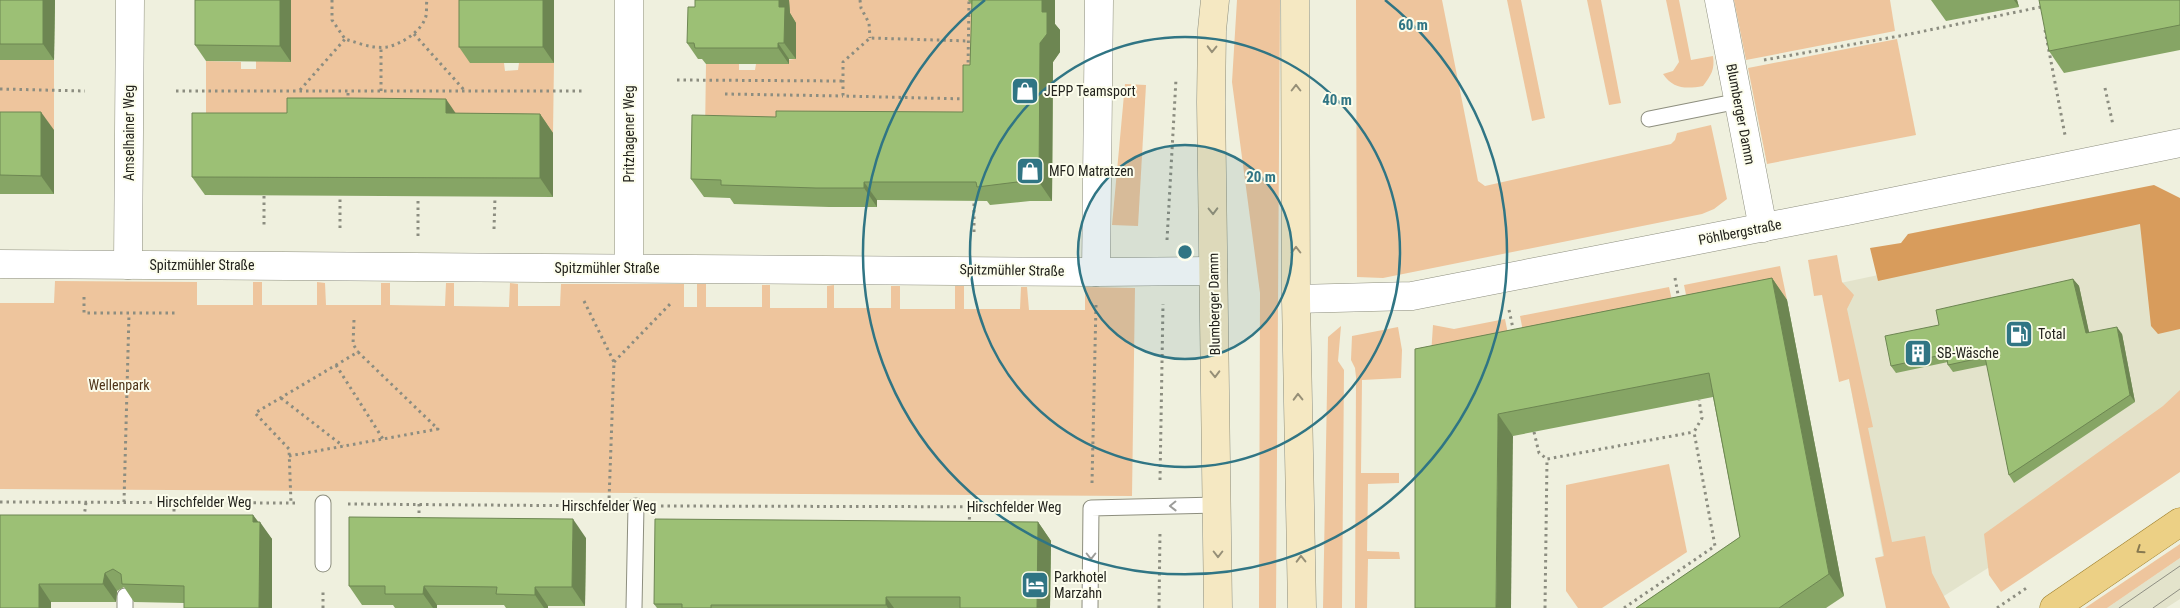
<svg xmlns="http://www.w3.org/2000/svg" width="2180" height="608" font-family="'Roboto Condensed',sans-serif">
<rect width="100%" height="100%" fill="#eff0de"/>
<g fill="#e3e3cb">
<path d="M2163,215L2180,235V437L1988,568L1925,608H1893L1831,285Z"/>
<path d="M2180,558V599L2166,608H2107Z"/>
</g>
<g fill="#eec59d">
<path d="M291,0H470V63H504L505,71L518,70L519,63H554L553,133L206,131V61L241,62V69H256V61Z"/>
<path d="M789,0H977L984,137L705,134L706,64H739V70H755L756,64L795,59L796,44H789Z"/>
<path d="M1237,0H1280L1276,608H1259L1260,293L1232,82Z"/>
<path d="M1356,0H1442L1478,181L1485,186L1671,144L1675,140L1677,133L1711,125L1727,199L1714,209L1702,214L1383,278L1357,277Z"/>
<path d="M1507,0H1521L1545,118L1532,121Z"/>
<path d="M1587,0H1601L1621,103L1609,105Z"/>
<path d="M1666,0H1679L1691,60L1713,56C1715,70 1711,75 1703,86C1686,89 1673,89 1663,74L1673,71L1679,62Z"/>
<path d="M1734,0H1890L1895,31L1746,60Z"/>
<path d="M1897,39L1916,135L1767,164L1748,68Z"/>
<rect x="0" y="60" width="54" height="70"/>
<path d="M1125,84L1146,85L1138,226L1112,225Z"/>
<path d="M1837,255L1842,282L1854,295L1847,309L1873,427L1868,428L1892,542L1925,536L1932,573L1950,608H1886L1875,558L1884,556L1849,379L1839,382L1822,295L1814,296L1808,260Z"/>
<path d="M1780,266L1787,300L1691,319L1684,285Z"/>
<path d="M55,281L197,282V305H253V282H262V305H317V282L325,283L326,305H381V283H390V305L445,306L446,283H454V306L509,307L510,283L518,284V306H560L561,284H684V307H697V284H706V307H762V285H770V308H827V286L834,285V308H891V286H900V309H955V286H964V309H1020L1021,287H1027L1029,310H1085V287L1135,288L1132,496L0,489V303H54Z"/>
<path d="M1669,287L1677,322L1527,352L1520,316Z"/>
<path d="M1505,319L1512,354L1430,370L1433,325L1454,329Z"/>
<path d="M1341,326L1338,361L1344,370L1342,608H1323L1328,337Z"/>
<path d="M1398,327L1402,350L1401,378L1362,380L1361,473H1399V483L1368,484L1367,551L1399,552L1400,559H1368L1367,608H1355L1356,377L1355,368L1351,360L1352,336Z"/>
<path d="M2180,390V472L2001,592L1989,575L1984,534L2163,406Z"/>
<path d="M1669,464L1687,552L1602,608H1578L1566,591V485Z"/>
<path d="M2180,544V558L2107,608H2085Z"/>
</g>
<path fill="#d89c5c" d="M2154,185L2180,198V329L2158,334L2151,326L2140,224L1878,281L1870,248L1901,243L1908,234Z"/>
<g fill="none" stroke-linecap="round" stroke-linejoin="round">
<g stroke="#8d8e7e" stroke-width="17">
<g id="lane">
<path d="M1649,119L1739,101"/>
<path d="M323,503V564"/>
<path d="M125,596V608"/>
<path d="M634,608L636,506"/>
<path d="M1090,608L1091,508L1217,505"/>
</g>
</g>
<g stroke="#8d8e7e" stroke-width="29">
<g id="street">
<path d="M1719,0L1763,228"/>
<path d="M0,264L1096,272L1213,271"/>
<path d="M128,265L130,0"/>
<path d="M629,268V0"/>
<path d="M1096,272L1099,0"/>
<path d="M1296,299L1412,296L1847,211L2180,143"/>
</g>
</g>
<g stroke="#8d8e7e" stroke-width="29">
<g id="secondary">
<path d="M1215,0L1212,30L1211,102L1218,608"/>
<path d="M1295,0L1296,299L1302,608"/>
</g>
</g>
<g stroke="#9d7f2c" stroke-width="29">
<path id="primary" d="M2054,608L2180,522"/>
</g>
<g stroke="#8c8d80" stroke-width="3" stroke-dasharray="2.5 4" stroke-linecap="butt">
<path d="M332,0V20L345,39C358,43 373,49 387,47C402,44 422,31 426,16C427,11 426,5 427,0"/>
<path d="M860,0L861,8L869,23L870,38"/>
<path d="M2045,30L2065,135"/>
<path d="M414,34L465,91"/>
<path d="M1764,60L1905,35L2041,7"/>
<path d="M968,69L969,0"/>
<path d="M677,80L843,81"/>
<path d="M2105,88L2113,125"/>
<path d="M0,89L85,91"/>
<path d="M300,90L345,39"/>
<path d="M176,91H583"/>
<path d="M381,91V47"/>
<path d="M725,94L843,96"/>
<path d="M966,99L843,96V62L870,38L969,41"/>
<path d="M348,102V90"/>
<path d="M264,196V227"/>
<path d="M340,228V196"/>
<path d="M494,229L495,197"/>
<path d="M974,232V198"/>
<path d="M418,236V197"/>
<path d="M1167,240L1176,79"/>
<path d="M1675,278L1679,300"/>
<path d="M84,297V313H175"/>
<path d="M584,301L614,362L609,500"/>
<path d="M1509,310L1514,333"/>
<path d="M354,320L353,344L358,352"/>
<path d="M614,362L672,302"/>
<path d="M336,365L383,439"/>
<path d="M281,398L343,446"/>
<path d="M1534,432L1539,453L1547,459"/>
<path d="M289,456L438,429L358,352L255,413L289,449L291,503"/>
<path d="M1160,480L1163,304"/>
<path d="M1092,483L1096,304"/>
<path d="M0,502L297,503"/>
<path d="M124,502L129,314"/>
<path d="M348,504L609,506"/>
<path d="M419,504V521"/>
<path d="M661,506L1064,507"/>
<path d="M84,518L86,502"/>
<path d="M174,518V502"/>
<path d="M969,526L970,507"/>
<path d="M323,608V589"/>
<path d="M1159,608L1160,531"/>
<path d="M1545,608L1547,459L1694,432"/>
<path d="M1624,608L1715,546L1694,432L1702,418L1699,400"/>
<path d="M1997,608L2028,587"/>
</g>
<use href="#lane" stroke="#fff" stroke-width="15"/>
<use href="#street" stroke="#fff" stroke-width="28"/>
<use href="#secondary" stroke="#f5e8c2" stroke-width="28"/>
<use href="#primary" stroke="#ecd085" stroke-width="28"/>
<g stroke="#8f8f83" stroke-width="1">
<path d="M2119,608L2180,566"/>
<path d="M2153,608L2180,589"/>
</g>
</g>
<g fill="#86a565">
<path d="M0,0H55L54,60H0Z"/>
<path d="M291,0V62L206,61L195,45Z"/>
<path d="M554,0V63H470L459,47Z"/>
<path d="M695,0H789L790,13L796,23V59H789V64H706L702,59H698L687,43L695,7Z"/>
<path d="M968,0H1055V24L1060,30V52L1053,62L1052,201H1030L990,205L987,201L877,200V207H829L734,204L730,198L704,197L691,179L776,117L963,112L970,65L972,5Z"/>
<path d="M1931,0H2017L2019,7L1946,21Z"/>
<path d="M2180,0V50L2064,73L2049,51Z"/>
<path d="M0,112L54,130V194H0Z"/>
<path d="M455,113L540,114L553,133V197L205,195L192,177Z"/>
<path d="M1772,278L1787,300L1844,596L1826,608H1636L1740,537L1713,397L1513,436L1415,349Z"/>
<path d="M2073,279L2079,286L2089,333L2122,334L2135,402L2014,483L2009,475L1987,365L1953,372L1948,365V362L1896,373L1891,366L1939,325Z"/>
<path d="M0,515H253L272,539L184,603L134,602L124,587L117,591L116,602H51V608H0Z"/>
<path d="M1038,522L1051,541L1050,608H657L654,604Z"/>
<path d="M586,538L585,606H548V608H506L504,605H437V608H395L393,605H362L349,586Z"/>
</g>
<g fill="#6d8652">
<path d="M43,0H55L54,60L43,44Z"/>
<path d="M280,0H291V62L280,46Z"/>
<path d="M543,0H554V63L543,47Z"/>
<path d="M779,0H789L790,13L796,23V59L784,43L779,7Z"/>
<path d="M1042,0H1055V24L1060,30V52L1053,62L1052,201L1039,182L1040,43Z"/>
<path d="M2014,0H2017L2019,7Z"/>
<path d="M778,43L789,59V64L778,48Z"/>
<path d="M446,99L459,118L446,113Z"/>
<path d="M41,112L54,130V194L41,176Z"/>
<path d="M540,114L553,133V197L540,178Z"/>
<path d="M864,182L877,200V207L864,188Z"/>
<path d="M1772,278L1787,300L1844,596L1829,574Z"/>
<path d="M2073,279L2079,286L2091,341L2086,333Z"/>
<path d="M2117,327L2122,334L2135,402L2130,395Z"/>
<path d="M1498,414L1513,436L1511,608H1496Z"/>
<path d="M253,515L260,525V522L272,539V608H259Z"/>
<path d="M573,519L586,538L585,606L572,587Z"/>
<path d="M1038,522L1051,541L1050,608H1037Z"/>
<path d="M105,573L117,591L116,602L103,584Z"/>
<path d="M39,584L51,602V608H39Z"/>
<path d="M424,586L437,605V608H433L423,594Z"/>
<path d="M535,587L548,606V608H544L535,595Z"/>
<path d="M886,597L894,608H888L886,605Z"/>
</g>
<g fill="#9cc075" stroke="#6d8652">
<rect x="0" y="0" width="43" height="44"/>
<path d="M195,0H280V46L195,45Z"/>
<rect x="459" y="0" width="84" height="47"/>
<path d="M695,0H779V7H785L784,43H778V48H695L694,43H687L688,7H695Z"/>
<path d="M972,0H1042V12H1047V34L1040,43L1039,182H1017L977,187L976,182H864V188H816L721,185V180L691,179L692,115L776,117V111L963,112V65H970Z"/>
<path d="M2039,0H2180V25L2049,51Z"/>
<path d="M287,98H348L446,99V113L540,114V178L192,177V113H287Z"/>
<path d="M0,112H41V176L0,175Z"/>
<path d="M1772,278L1829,574L1779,608H1636L1740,537L1709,373L1498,414L1496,608H1415V349Z"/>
<path d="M2073,279L2086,333L2117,327L2130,395L2009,475L1985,357L1948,365L1946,354L1891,366L1885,336L1939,325L1936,310Z"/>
<path d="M0,515H253V522H260L259,608H184V586L122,584L121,574L113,569L105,573L103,584H39V608H0Z"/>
<path d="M349,517L573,519L572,587H535V595L496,594L497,587L424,586L423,594H385V586H349Z"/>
<path d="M655,519L1038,522L1037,608H960V597H886V605H711V608H682V604H654Z"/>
</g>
<defs><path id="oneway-chevron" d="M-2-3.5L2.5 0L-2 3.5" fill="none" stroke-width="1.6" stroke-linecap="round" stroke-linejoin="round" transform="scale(1.25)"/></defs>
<g stroke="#968f77">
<use href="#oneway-chevron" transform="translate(1212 49) rotate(91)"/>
<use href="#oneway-chevron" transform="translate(1296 88) rotate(-90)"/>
<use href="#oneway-chevron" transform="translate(1213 211) rotate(89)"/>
<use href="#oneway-chevron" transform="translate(1296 250) rotate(-90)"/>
<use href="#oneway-chevron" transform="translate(1215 374) rotate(89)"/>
<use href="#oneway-chevron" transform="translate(1298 397) rotate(-91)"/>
<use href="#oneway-chevron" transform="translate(1218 554) rotate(90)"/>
<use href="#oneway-chevron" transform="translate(1301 559) rotate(-91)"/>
</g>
<g stroke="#9c9c99">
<use href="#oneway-chevron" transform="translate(1173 506) rotate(179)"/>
<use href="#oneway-chevron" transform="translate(1091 556) rotate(90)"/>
</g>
<use stroke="#877950" href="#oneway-chevron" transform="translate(2140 550) rotate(146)"/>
<circle cx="1185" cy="252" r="107" fill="#307584" fill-opacity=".12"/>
<g fill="none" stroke="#307584" stroke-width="2.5">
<circle cx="1185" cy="252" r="107"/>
<circle cx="1185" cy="252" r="215"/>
<path d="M1385 0A322 322 0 1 1 985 0"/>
</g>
<defs>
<g id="shop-square" transform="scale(1.4375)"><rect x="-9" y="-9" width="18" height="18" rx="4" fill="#307584" stroke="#fcfdec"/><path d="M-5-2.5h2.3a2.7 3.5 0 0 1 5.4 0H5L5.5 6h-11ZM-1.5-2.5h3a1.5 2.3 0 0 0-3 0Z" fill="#fff"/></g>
<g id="fuel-square" transform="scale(1.4375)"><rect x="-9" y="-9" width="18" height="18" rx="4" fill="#307584" stroke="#fcfdec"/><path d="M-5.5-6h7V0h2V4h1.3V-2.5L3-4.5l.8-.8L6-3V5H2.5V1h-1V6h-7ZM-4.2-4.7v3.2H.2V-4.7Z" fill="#fff"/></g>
<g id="building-square" transform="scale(1.4375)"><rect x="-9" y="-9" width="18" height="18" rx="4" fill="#307584" stroke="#fcfdec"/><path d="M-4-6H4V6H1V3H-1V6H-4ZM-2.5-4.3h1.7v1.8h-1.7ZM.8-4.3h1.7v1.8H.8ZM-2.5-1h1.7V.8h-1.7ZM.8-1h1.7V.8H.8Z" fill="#fff"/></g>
<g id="hotel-square" transform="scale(1.4375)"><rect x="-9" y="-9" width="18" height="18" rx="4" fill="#307584" stroke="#fcfdec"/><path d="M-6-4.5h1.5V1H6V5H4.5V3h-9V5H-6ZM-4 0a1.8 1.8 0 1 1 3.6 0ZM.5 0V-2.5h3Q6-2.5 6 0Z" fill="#fff"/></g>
</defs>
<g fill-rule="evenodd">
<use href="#shop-square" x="1025" y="91"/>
<use href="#shop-square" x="1030" y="171"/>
<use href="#fuel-square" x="2019" y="334"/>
<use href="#building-square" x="1918" y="353"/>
<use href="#hotel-square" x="1035" y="585"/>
</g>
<g text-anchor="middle" stroke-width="4" stroke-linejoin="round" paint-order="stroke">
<g font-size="14" fill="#22221c" stroke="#fcfdec" text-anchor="start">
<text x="1044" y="96">JEPP Teamsport</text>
<text x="1049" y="176">MFO Matratzen</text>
<text x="2038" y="339">Total</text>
<text x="1937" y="358">SB-Wäsche</text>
<text x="1054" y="582">Parkhotel<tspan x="1054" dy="16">Marzahn</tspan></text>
</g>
<g font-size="14" fill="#22221c" stroke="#fcfdec">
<text transform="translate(1741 114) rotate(79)" y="5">Blumberger Damm</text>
<text transform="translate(129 133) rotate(-90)" y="5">Amselhainer Weg</text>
<text transform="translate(629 134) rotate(-90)" y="5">Pritzhagener Weg</text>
<text transform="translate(1740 232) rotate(-11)" y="5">Pöhlbergstraße</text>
<text x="202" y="270">Spitzmühler Straße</text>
<text x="607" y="273">Spitzmühler Straße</text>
<text transform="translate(1012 270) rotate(1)" y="5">Spitzmühler Straße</text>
<text transform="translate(1214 304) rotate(-91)" y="5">Blumberger Damm</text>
<text x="204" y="507">Hirschfelder Weg</text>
<text x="609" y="511">Hirschfelder Weg</text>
<text x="1014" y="512">Hirschfelder Weg</text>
</g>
<g font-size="14" fill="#4e3418" stroke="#fcfdec">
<text x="119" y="390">Wellenpark</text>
</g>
</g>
<circle cx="1185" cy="252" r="8" fill="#307584" stroke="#fcfdec" stroke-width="2.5"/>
<g font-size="15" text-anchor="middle" font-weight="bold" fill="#307584" stroke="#fcfdec" stroke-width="4" stroke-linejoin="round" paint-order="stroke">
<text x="1413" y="30">60 m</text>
<text x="1337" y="105">40 m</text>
<text x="1261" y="182">20 m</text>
</g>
</svg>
